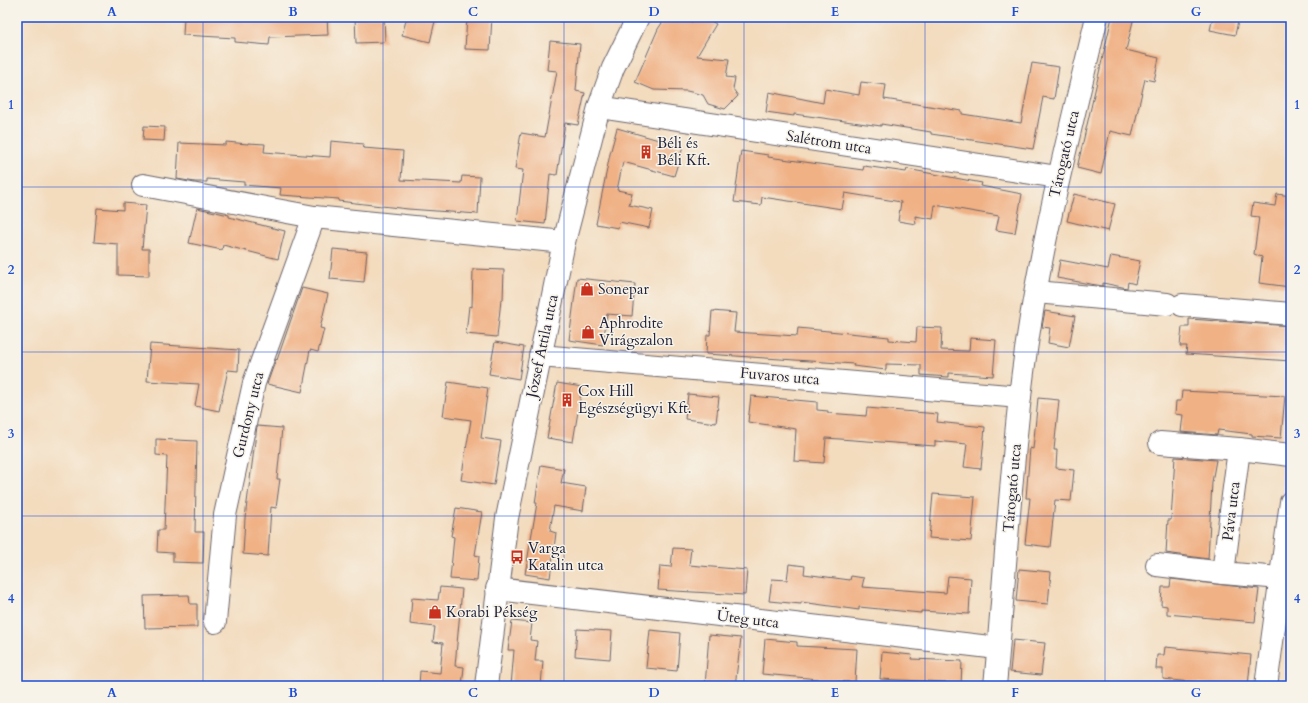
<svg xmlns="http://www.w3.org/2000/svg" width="1308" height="703" font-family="Cardo,serif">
<rect width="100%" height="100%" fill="#f7f3e8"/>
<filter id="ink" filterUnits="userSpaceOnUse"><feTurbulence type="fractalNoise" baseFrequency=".025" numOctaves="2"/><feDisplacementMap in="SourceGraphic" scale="8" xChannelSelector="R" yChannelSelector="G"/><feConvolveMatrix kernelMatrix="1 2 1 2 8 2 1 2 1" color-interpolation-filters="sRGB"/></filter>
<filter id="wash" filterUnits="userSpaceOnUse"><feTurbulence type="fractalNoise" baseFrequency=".012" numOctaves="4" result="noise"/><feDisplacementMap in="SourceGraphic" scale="16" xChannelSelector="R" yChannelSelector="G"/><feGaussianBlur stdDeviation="0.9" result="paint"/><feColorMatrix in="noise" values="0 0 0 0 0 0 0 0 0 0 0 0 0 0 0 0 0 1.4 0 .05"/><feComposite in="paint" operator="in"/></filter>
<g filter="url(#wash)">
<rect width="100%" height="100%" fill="#f3dbbe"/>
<g id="blocks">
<g fill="#f0b185">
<path d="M184,17H327L328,35L270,37L269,45L235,42V38L183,35Z"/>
<path d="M355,17H384L385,42L356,43Z"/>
<path d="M407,17H436L430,42L402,35Z"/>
<path d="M467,17H492L490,50L465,49Z"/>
<path d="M666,17H684L692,22L694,17H704L716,24L697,56L729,59L726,77L735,78L733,89L738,96L725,109L708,104L703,95L687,91L654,90L635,82L658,29Z"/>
<path d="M1112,17H1134L1126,50L1159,58L1154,81L1145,79L1132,136L1110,131L1101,174L1077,168Z"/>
<path d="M1213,17H1239L1235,35L1210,30Z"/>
<path d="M550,41L580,44L576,91L585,93L578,125L565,123L557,175L550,174L545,224L517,221L523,170L515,169L521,133L545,137L557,71L547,70Z"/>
<path d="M1032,63L1059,67L1054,99L1043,97L1033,149L931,134V132L881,124V126L794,114V116L766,112L769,92L823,103L825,89L859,95L861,82L886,85L884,99L962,111V114L1021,123Z"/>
<path d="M144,126L165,127L164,141L143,140Z"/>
<path d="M617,128L683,147L674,176L623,162L617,190L632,193L629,205L653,210L649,228L619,222L618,228L596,224L610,154Z"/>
<path d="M331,141L364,144L363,148L403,151L401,180L461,183L462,176L480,177L478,214L408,209L338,201L339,199L280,195L281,188L244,185V182L207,179V182H195L177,179L179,143L226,145V142L248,144V143L265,144L264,152L330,157Z"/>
<path d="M741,151L768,155V157L863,170L864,166L906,172L907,169L982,183L981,186L1022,194L1015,233L996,230L999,216L935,205L933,219L915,216L916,224L898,221L901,202L845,193L842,209L762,197L761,205L734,202Z"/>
<path d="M1074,194L1115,204L1108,231L1067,221Z"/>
<path d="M1277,194L1291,196L1290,287L1259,283L1262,257L1254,254L1259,217L1251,216L1253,203L1275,206Z"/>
<path d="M123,203L146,205L142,249H149V276L118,275V244L94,242L97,208L123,210Z"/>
<path d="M197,208L229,215V217L285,231L278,259L223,245L222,250L189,243Z"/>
<path d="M333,249L367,252L364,282L330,279Z"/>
<path d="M1111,256L1140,261L1135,284L1128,282L1127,288L1103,283V286L1090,284L1057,278L1060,260L1108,269Z"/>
<path d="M473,269L504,270L503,300H501L497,337L466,334L469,306L472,307Z"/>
<path d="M577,278L635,284L632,316L607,314L603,345L569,340Z"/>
<path d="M302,288L328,294L320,328L324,329L318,352L310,350L302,392L267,384L276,359L277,360Z"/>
<path d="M712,311L736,313L734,332L797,336L798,328L889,337V340L916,342L917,327L942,328L941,350L969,351L970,338L996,340L993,376L949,373V377L921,375V365L886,364V370L853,366L854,364L706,354L707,335H710Z"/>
<path d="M1045,311L1075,316L1069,347L1048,343L1050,328L1042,327Z"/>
<path d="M1189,319L1291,326V361L1186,354L1187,346H1180L1182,327H1189Z"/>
<path d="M495,342L524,347L519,379L489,374Z"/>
<path d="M150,344L239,350L238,371L228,370L219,411L195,406L199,384L147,381Z"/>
<path d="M448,382L488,388L481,438L501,441L494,485L461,480L471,420L443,416Z"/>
<path d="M557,383L582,387L573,442L547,438Z"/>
<path d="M1182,391L1285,396L1281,438L1252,436V434L1218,430L1217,435L1181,432L1183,415L1175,414L1176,401H1181Z"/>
<path d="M688,394L719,397L716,423L685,419Z"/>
<path d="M751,396L817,402V410L828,411V413L866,416L867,408L938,414L937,422L985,427L981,469L964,467L967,444L935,441V446L826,438L824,463L794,461L796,429L748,422Z"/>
<path d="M1038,398L1059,400L1054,450H1057L1056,468L1074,470L1071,501L1055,500L1050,547L1025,544L1030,498H1026L1030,448L1033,449Z"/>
<path d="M257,426L282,428L277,479H280L276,508L271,507L268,556L243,554L245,518Z"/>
<path d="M156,439L197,441L195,532H204L203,563L173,562V553L157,552L158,530H164L167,456L156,455Z"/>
<path d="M1175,457L1216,460L1212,482L1208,559L1166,553L1168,520H1171Z"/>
<path d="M541,465L564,469L561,483L586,487L583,511L554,506L550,531L556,533L550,578L525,574L537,503H535Z"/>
<path d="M933,494L975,497L971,541L929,538Z"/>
<path d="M456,508L482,512L475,555L479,556L477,581L450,579L454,537L451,536Z"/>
<path d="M673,548L691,549L689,565L747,570L745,595L658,590L660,566L671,567Z"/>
<path d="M789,564L805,566L804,574L850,580L851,576L864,578L862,587L946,593L948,576L971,578L969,614L921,611V613L859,607V610L801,602V604L769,601L772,579L787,580Z"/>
<path d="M1019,569L1051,572L1048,604L1016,601Z"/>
<path d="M1171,579L1259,589L1255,622L1167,614V606L1161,605L1162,587H1170Z"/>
<path d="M440,587L462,589L455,666L464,667L462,686H419L420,671L440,673L443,643L433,642L435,627L410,624L412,598L438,600Z"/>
<path d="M189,595L190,604H197V627L145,628L144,596Z"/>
<path d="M512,621L532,623L530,640L537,641L535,661H543L541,686H511L514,650H508Z"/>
<path d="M577,629L612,631L610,659L575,656Z"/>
<path d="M650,630L680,633L677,671L646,668Z"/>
<path d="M709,635L741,638L735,686H705Z"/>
<path d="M765,639L797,642V646L857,649L855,682L819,681V679L762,674Z"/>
<path d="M1013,640L1045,643L1041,675L1010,672Z"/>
<path d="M1165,647L1251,655L1248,686H1226L1163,679V669H1156L1157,655H1164Z"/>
<path d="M882,652L912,655L911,659L962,661L961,686H945L946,682L880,679Z"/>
</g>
</g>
</g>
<g filter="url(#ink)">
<use href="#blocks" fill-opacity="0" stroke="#6b6369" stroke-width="1"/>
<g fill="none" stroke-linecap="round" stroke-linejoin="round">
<g stroke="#6b6369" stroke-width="24">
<g id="minor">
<path d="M599,107L1058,177"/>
<path d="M143,185L314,217L564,242"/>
<path d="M1036,292L1167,304"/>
<path d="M1182,305L1291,314"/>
<path d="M540,356L1020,397"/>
<path d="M1160,443L1239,449"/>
<path d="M1291,455L1239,449L1223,573L1291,579"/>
<path d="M1157,565L1223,573"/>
<path d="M497,589L998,648"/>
<path d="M215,622L225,515L254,383L314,217"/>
<path d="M486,686L507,518L564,242L599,107L613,68L638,17"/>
<path d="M995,686C1004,590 1009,493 1020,397C1034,269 1067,143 1097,17"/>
<path d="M1266,686L1291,502"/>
</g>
</g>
<use href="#minor" stroke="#fff" stroke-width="22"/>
</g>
</g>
<path fill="none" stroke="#1d4ed8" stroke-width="1" stroke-opacity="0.55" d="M203,17V686M383,17V686M564,17V686M744,17V686M925,17V686M1105,17V686M17,187H1291M17,352H1291M17,516H1291"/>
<defs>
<g id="building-bare" transform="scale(1.08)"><path d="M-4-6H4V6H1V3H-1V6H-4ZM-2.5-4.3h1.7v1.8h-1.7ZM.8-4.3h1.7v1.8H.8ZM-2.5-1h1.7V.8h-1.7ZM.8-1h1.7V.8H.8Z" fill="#c8321e" stroke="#f7f3e8" stroke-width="2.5" paint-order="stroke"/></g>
<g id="shop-bare" transform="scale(1.08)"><path d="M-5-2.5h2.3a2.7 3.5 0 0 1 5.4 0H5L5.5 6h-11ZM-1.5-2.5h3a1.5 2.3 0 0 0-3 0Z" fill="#c8321e" stroke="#f7f3e8" stroke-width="2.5" paint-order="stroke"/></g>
<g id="bus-bare" transform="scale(1.08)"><path d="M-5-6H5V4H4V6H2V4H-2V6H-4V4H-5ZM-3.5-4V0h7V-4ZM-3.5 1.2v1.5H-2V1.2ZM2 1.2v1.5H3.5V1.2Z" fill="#c8321e" stroke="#f7f3e8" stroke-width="2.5" paint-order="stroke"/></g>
</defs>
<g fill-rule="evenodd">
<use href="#building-bare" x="646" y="152"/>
<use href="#shop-bare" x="587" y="289"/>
<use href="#shop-bare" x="588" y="332"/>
<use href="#building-bare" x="567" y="400"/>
<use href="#bus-bare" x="517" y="557"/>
<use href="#shop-bare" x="435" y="612"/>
</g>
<g text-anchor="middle" stroke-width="3" stroke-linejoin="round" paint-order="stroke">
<g font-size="15" fill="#22223b" stroke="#f7f3e8">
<text transform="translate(829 142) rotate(9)" y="5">Salétrom utca</text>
<text transform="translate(1064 154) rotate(-77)" y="5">Tárogató utca</text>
<text transform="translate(542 346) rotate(-78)" y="5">József Attila utca</text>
<text transform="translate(780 376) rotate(5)" y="5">Fuvaros utca</text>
<text transform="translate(248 415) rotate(-76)" y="5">Gurdony utca</text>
<text transform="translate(1012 488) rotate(-85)" y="5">Tárogató utca</text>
<text transform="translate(1231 511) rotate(-83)" y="5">Páva utca</text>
<text transform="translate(748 619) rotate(7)" y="5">Üteg utca</text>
</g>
<g font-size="15" fill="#22223b" stroke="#f7f3e8" text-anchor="start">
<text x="657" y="148">Béli és<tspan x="657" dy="17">Béli Kft.</tspan></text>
<text x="598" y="294">Sonepar</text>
<text x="599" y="328">Aphrodite<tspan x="599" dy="17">Virágszalon</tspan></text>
<text x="578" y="396">Cox Hill<tspan x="578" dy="17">Egészségügyi Kft.</tspan></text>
<text x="528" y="553">Varga<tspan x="528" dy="17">Katalin utca</tspan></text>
<text x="446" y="617">Korabi Pékség</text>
</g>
</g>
<rect width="1308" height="703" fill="none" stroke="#f7f3e8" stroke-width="44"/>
<rect x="22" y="22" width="1264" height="659" fill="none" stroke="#1d4ed8" stroke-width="1.5"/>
<g font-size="13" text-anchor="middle" font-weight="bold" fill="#1d4ed8">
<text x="112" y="16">A</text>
<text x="293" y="16">B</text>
<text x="473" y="16">C</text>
<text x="654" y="16">D</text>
<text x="835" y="16">E</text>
<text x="1015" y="16">F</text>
<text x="1196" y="16">G</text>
<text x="11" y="109">1</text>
<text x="1297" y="109">1</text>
<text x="11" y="274">2</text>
<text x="1297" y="274">2</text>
<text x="11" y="438">3</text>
<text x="1297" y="438">3</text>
<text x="11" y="603">4</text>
<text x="1297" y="603">4</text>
<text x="112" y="697">A</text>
<text x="293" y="697">B</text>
<text x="473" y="697">C</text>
<text x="654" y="697">D</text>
<text x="835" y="697">E</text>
<text x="1015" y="697">F</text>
<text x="1196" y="697">G</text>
</g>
</svg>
